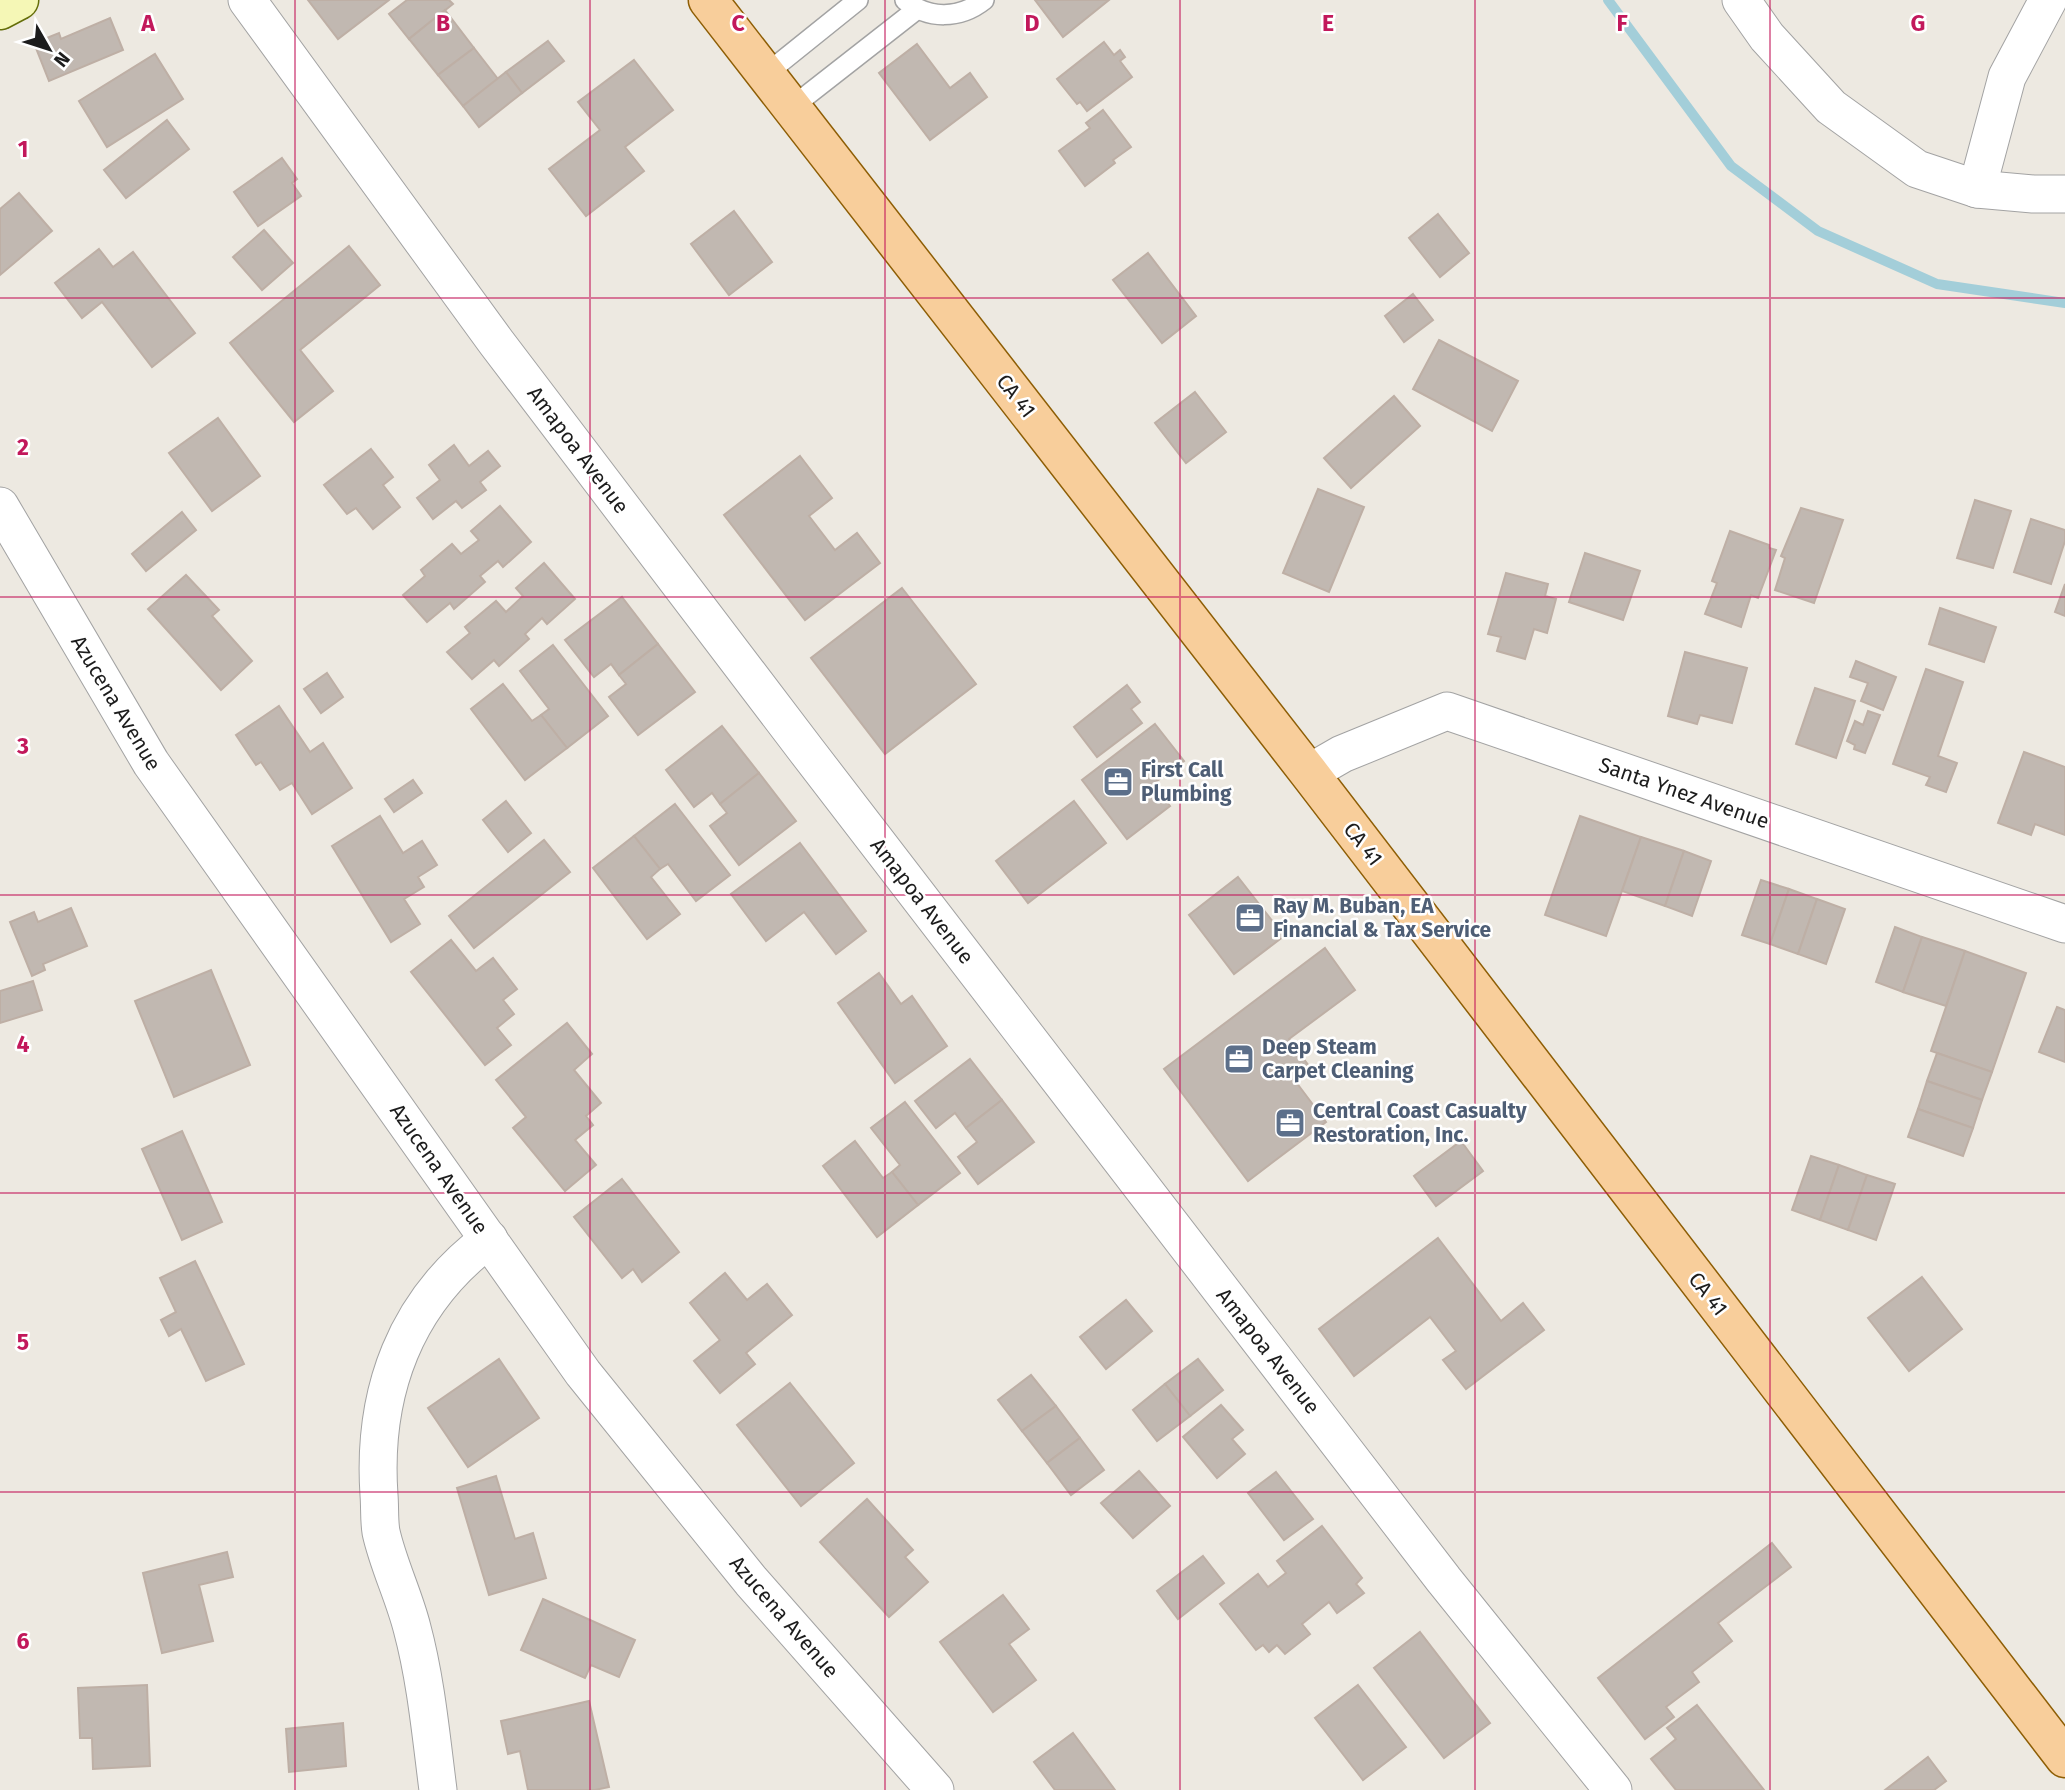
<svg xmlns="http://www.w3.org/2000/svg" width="2065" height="1790" font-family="'Fira Sans',sans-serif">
<rect width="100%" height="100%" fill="#ede9e1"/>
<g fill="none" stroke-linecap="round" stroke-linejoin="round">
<path stroke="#a3ced9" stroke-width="10" d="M1608,0L1731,166L1818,231L1937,284L2065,303"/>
</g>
<g fill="#c1b8b1" stroke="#beafa5" stroke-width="2">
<path d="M308,0H389L338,39Z"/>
<path d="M407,0H449L453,4L409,39L389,14Z"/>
<path d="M1035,0H1109L1063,37Z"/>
<path d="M445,10L474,48L438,75L409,39Z"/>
<path d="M110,18L123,50L49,81L34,43L59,33L61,39Z"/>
<path d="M548,41L564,61L522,93L506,72Z"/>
<path d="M1104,42L1114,55L1120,50L1125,57L1120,61L1132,77L1087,111L1080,102L1077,104L1057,79Z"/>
<path d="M917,44L950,88L970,73L987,97L930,140L879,73Z"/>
<path d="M474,48L498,79L463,106L438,75Z"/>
<path d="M155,54L183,99L107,147L79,101Z"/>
<path d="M634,60L673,110L625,147L644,171L586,216L549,169L600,130L578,102Z"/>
<path d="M506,72L522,93L479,127L463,106Z"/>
<path d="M1103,110L1131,147L1113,160L1115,163L1085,186L1059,151L1090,128L1086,123Z"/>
<path d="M167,120L189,149L126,198L104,170Z"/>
<path d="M282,158L297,179L292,183L301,196L258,226L234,192Z"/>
<path d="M19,193L52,231L0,275V209Z"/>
<path d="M734,211L772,262L729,295L691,244Z"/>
<path d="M1438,214L1469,253L1440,277L1409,238Z"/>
<path d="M264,230L293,263L262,290L233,257Z"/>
<path d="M349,246L380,285L300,350L333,391L294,422L230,343Z"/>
<path d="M99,249L113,267L133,252L195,333L152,367L102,302L82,318L55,283Z"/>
<path d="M1148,253L1196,316L1162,343L1113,280Z"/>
<path d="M1413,294L1433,320L1404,342L1385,316Z"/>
<path d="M1439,340L1518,381L1492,431L1413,389Z"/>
<path d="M1195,392L1226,432L1186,463L1155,423Z"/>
<path d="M1394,396L1420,426L1351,488L1324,458Z"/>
<path d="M218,418L260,476L212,511L169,453Z"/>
<path d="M454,445L469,466L488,451L500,466L480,482L486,490L462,508L456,501L433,519L417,498L440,480L429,465Z"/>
<path d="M371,449L393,477L383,485L400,507L373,529L356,508L347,514L324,485Z"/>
<path d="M800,456L832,498L809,516L835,550L857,533L880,563L805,620L724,515Z"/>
<path d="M1318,489L1364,507L1329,592L1283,573Z"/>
<path d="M1975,500L2011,511L1993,568L1957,558Z"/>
<path d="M500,506L531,542L503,567L498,561L480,576L485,582L454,609L450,603L427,622L403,595L425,576L421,570L452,544L461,554L479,540L471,531Z"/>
<path d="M1801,508L1843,520L1814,603L1775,590L1785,558L1781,556Z"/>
<path d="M182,512L196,530L146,571L132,554Z"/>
<path d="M2031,519L2065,530V541L2051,584L2014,572Z"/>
<path d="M1730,531L1769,545V548L1776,550L1758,598L1751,595L1741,627L1705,614L1717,583L1712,581Z"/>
<path d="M1585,553L1640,571L1623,620L1569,602Z"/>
<path d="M544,563L575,599L547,624L542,618L525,634L529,639L499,666L494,660L472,679L447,652L470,633L465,627L496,601L506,612L523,596L516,588Z"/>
<path d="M1506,573L1548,584L1545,596L1556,599L1547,633L1534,629L1525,659L1497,651L1501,637L1488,634Z"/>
<path d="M186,575L219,610L212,616L252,661L221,690L148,609Z"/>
<path d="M2065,584V616L2055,612Z"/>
<path d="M902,588L976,684L885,754L811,658Z"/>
<path d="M622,597L658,644L619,675L611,664L594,677L565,640Z"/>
<path d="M1940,608L1996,627L1984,662L1929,644Z"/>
<path d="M658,644L695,692L638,735L609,697L626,684L619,675Z"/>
<path d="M553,645L608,716L567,748L541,715L549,709L520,671Z"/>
<path d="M1685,652L1747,668L1732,723L1700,715L1697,724L1668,716Z"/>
<path d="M1856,661L1896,677L1883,710L1861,701L1868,683L1850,677Z"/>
<path d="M1926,669L1963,682L1938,756L1957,763L1946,792L1926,785L1930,777L1893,764Z"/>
<path d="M327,673L343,697L321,713L304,689Z"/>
<path d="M503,684L532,721L541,715L567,748L525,780L471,709Z"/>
<path d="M1127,685L1140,702L1131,709L1142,723L1097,757L1074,727Z"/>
<path d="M1815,688L1855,701L1836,758L1796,744Z"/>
<path d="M279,706L310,752L323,743L352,788L312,814L292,783L280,790L261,762L256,765L236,735Z"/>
<path d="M1868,711L1880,715L1865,753L1854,749L1855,745L1847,741L1855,721L1863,725Z"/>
<path d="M1155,724L1184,761L1153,784L1170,806L1127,839L1082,780Z"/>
<path d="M722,726L759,773L720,804L712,793L694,807L666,770Z"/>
<path d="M2024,752L2065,767V835L2035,824L2031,835L1998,823Z"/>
<path d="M759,773L796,821L739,865L710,826L727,813L720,804Z"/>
<path d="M413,780L422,793L394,812L385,799Z"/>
<path d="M506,801L531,833L508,852L483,820Z"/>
<path d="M1074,801L1106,843L1028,903L996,861Z"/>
<path d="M675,804L730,875L696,901L668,864L660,869L634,836Z"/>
<path d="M380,816L403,853L422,841L437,865L418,877L424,887L404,899L420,924L391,942L332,846Z"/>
<path d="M1580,816L1641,837L1606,936L1545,915Z"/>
<path d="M634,836L660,869L651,877L680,914L647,939L593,868Z"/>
<path d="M1641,837L1684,851L1665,906L1622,891Z"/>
<path d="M544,840L570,872L474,948L449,916Z"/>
<path d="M800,843L866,931L836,954L804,912L766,941L731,894Z"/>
<path d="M1684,851L1711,861L1692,916L1665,906Z"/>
<path d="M1238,877L1284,936L1234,974L1189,915Z"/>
<path d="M1761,880L1789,889L1770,944L1742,935Z"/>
<path d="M1789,889L1817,899L1798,954L1770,944Z"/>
<path d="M1817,899L1845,909L1826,964L1798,954Z"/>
<path d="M71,908L87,946L43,964L45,970L32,976L10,922L34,912L38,922Z"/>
<path d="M1895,927L1922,937L1903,992L1876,982Z"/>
<path d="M1922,937L1965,951L1946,1006L1903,992Z"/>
<path d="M451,940L476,971L493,958L517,989L503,1000L514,1014L497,1028L511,1045L485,1065L411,972Z"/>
<path d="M1325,948L1355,990L1289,1039L1309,1066L1293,1078L1326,1122L1248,1181L1164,1069Z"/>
<path d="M1965,951L2026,973L1992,1072L1931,1051Z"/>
<path d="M211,970L250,1065L174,1097L135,1001Z"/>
<path d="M879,973L901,1004L912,996L947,1046L895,1083L838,1003Z"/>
<path d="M33,981L42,1010L0,1023V991Z"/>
<path d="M2057,1007L2065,1010V1062L2039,1052Z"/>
<path d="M567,1023L592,1054L574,1070L601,1103L586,1116L593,1125L575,1140L596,1165L565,1191L513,1128L526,1117L496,1080Z"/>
<path d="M1937,1053L1992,1072L1982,1100L1927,1081Z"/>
<path d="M970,1059L1002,1100L966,1128L955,1113L936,1128L915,1101Z"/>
<path d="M1927,1081L1982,1100L1973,1128L1918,1109Z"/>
<path d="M1002,1100L1034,1142L978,1184L958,1157L977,1142L966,1128Z"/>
<path d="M905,1102L960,1173L918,1205L892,1172L900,1165L871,1128Z"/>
<path d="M1918,1109L1973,1128L1963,1156L1908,1137Z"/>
<path d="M182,1131L222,1222L182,1240L142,1149Z"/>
<path d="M855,1141L883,1178L892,1172L918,1205L877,1237L823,1166Z"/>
<path d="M1461,1141L1483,1171L1436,1206L1414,1176Z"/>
<path d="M1811,1156L1839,1165L1820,1220L1792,1210Z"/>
<path d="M1839,1165L1867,1175L1848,1230L1820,1220Z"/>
<path d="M1867,1175L1895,1184L1876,1240L1848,1230Z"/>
<path d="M622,1179L679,1252L642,1282L633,1269L622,1278L574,1217Z"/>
<path d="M1438,1238L1501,1321L1523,1303L1544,1330L1466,1389L1443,1360L1456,1351L1430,1317L1354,1376L1319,1329Z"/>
<path d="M195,1261L244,1364L206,1381L181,1329L169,1336L161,1320L176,1312L160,1278Z"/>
<path d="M725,1273L747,1300L767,1284L792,1315L746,1353L755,1364L720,1393L694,1361L720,1340L690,1303Z"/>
<path d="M1922,1277L1962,1329L1909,1371L1868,1318Z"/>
<path d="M1126,1300L1152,1331L1106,1369L1080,1337Z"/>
<path d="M499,1359L539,1418L468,1467L428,1408Z"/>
<path d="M1198,1359L1223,1390L1190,1416L1165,1384Z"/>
<path d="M1031,1375L1056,1406L1022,1431L998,1400Z"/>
<path d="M790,1383L854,1463L801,1506L737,1425Z"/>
<path d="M1165,1384L1190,1416L1157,1441L1133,1410Z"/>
<path d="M1221,1405L1243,1430L1232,1439L1245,1454L1217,1478L1183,1437Z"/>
<path d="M1056,1406L1080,1438L1047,1463L1022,1431Z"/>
<path d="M1080,1438L1104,1470L1071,1495L1047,1463Z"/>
<path d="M1139,1471L1170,1506L1133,1538L1101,1503Z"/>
<path d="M1276,1472L1313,1519L1284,1540L1248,1493Z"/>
<path d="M496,1476L515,1539L533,1533L546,1578L489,1595L457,1488Z"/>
<path d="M867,1499L913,1550L905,1557L928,1582L889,1617L820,1542Z"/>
<path d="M1322,1526L1362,1578L1356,1584L1364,1593L1337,1613L1329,1602L1302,1624L1310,1634L1285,1654L1277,1645L1269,1652L1263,1645L1256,1650L1220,1604L1258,1574L1268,1587L1286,1573L1277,1561Z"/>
<path d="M1772,1543L1791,1567L1718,1623L1732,1641L1692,1672L1699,1682L1666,1707L1674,1717L1645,1739L1598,1678Z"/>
<path d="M227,1552L233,1577L199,1585L213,1641L162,1653L143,1573Z"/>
<path d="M1203,1556L1224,1583L1178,1619L1157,1591Z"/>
<path d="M1003,1595L1029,1629L1009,1644L1036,1680L993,1712L940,1642Z"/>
<path d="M543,1599L635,1640L619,1677L591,1665L585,1678L521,1650Z"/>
<path d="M1420,1632L1490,1723L1444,1758L1374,1668Z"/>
<path d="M147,1685L150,1766L93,1769L92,1738H80L78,1688Z"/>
<path d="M1358,1685L1406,1747L1363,1780L1315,1718Z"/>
<path d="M589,1701L609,1787L595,1790H528L520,1751L508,1754L501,1721Z"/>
<path d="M1697,1705L1764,1790H1676L1651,1759L1676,1739L1667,1728Z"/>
<path d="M343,1723L346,1766L289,1772L286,1729Z"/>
<path d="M1073,1733L1115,1790H1055L1034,1762Z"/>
<path d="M1928,1757L1946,1781L1934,1790H1885Z"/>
</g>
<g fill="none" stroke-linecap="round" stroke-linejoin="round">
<g stroke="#a3a3a3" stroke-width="22">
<g id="lane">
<path d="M905,0C928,20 960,19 984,0"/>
<path d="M766,74L858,0"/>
<path d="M792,107L916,10"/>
</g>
</g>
<g stroke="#a3a3a3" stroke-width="39">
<g id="street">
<path d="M247,0L496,342L806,750L1444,1580L1613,1790"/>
<path d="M1741,0L1767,37L1831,107L1917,169L1977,189L2033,194H2065"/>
<path d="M1977,189L2007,77L2048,0"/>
<path d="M0,506L151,763L583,1373L751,1581L935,1790"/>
<path d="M1309,773L1342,754L1447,711L2065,924"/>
<path d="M438,1790C431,1736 426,1680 412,1628C404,1596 388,1564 381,1532C379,1520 380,1507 379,1495C372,1392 405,1302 489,1239"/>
</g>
</g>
<g stroke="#646d08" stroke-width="41">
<path id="secondary" d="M0,10L19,0"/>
</g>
<g stroke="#8e5e05" stroke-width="41">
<path id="primary" d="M708,0L1309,773L2065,1758"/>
</g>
<use href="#lane" stroke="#fff" stroke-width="19"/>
<use href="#street" stroke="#fff" stroke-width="37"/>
<use href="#secondary" stroke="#f5f7b6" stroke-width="38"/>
<use href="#primary" stroke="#f8ce9b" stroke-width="38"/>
</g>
<path fill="none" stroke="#c2185b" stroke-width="2" stroke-opacity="0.55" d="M295,0V1790M590,0V1790M885,0V1790M1180,0V1790M1475,0V1790M1770,0V1790M0,298H2065M0,597H2065M0,895H2065M0,1193H2065M0,1492H2065"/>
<defs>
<g id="office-square" transform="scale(1.575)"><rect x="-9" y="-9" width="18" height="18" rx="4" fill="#5c6f8a" stroke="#fff"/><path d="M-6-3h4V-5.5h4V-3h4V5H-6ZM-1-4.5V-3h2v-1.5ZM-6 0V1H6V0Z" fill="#fff"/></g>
</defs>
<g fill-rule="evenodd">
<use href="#office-square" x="1118" y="782"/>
<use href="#office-square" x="1250" y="918"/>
<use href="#office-square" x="1239" y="1059"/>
<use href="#office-square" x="1290" y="1123"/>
</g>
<g text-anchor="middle" stroke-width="5" stroke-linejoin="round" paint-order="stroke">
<g font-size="21" fill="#1c1c1c" stroke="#fff">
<text transform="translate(1016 396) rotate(52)" y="7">CA 41</text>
<text transform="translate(578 450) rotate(53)" y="7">Amapoa Avenue</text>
<text transform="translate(116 703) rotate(59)" y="7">Azucena Avenue</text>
<text transform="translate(1684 793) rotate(19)" y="7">Santa Ynez Avenue</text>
<text transform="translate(1363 844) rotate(52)" y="7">CA 41</text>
<text transform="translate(922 901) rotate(52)" y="7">Amapoa Avenue</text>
<text transform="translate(439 1169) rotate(55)" y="7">Azucena Avenue</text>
<text transform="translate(1708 1294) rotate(52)" y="7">CA 41</text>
<text transform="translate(1268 1351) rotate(52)" y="7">Amapoa Avenue</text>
<text transform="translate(784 1617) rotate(49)" y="7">Azucena Avenue</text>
</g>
<g font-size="21" font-weight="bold" fill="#4e5e75" stroke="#fff" text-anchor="start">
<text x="1141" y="777">First Call<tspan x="1141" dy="24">Plumbing</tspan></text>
<text x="1273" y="913">Ray M. Buban, EA<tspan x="1273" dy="24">Financial &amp; Tax Service</tspan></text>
<text x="1262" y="1054">Deep Steam<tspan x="1262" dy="24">Carpet Cleaning</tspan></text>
<text x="1313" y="1118">Central Coast Casualty<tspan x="1313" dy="24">Restoration, Inc.</tspan></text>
</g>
</g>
<g font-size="23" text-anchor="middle" font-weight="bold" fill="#c2185b" stroke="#fff" stroke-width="5" stroke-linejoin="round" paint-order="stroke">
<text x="148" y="31">A</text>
<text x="443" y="31">B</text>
<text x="738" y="31">C</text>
<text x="1032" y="31">D</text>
<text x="1328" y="31">E</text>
<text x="1622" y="31">F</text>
<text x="1918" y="31">G</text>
<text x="23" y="157">1</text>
<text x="23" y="455">2</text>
<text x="23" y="754">3</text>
<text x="23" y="1052">4</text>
<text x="23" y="1350">5</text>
<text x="23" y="1649">6</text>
</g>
<g transform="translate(49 49) rotate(129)" stroke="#ffffff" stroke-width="5" paint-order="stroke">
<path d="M0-5L12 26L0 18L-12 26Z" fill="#1c1c1c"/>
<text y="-10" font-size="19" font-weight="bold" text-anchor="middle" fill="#1c1c1c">N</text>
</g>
</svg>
